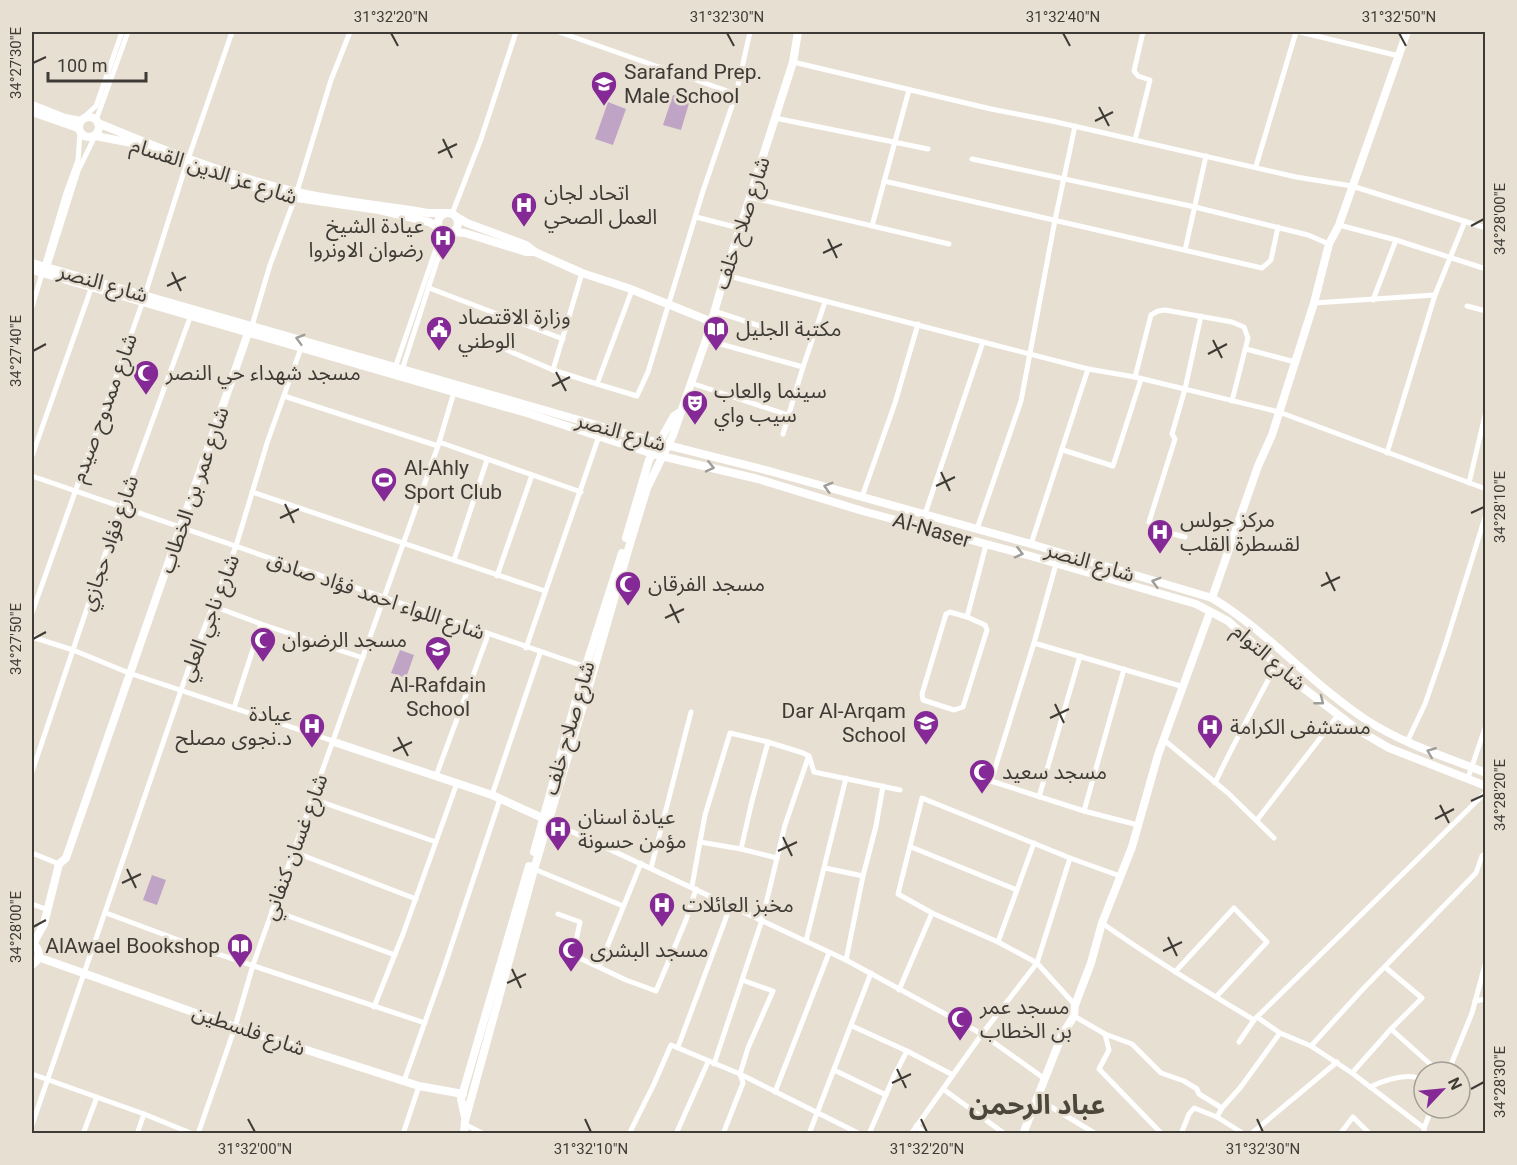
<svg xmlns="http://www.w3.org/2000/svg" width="1517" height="1165" font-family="Roboto,'Noto Sans Arabic',sans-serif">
<rect width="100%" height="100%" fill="#e7dfd2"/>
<g fill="#c0a4c6">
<path d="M673,95L690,100L681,130L663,125Z"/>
<path d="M608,102L626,109L613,145L595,139Z"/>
<path d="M400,650L414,655L406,678L391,673Z"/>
<path d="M152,875L166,880L157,905L143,900Z"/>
</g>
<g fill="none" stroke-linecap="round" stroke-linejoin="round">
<g stroke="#fff" stroke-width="5">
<path d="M559,32L736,94"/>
<path d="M1300,32L1399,56"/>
<path d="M793,62L991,109L1052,121L1296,177L1352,186L1486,228"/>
<path d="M83,118L96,106L122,32"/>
<path d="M775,118L928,149"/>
<path d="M96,120L128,32"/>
<path d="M1135,140L1150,80L1138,76L1134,71L1143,32"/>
<path d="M972,159L1195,207L1308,235L1329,244"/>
<path d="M1256,166L1296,32"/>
<path d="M884,181L1262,268L1271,260L1278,227"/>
<path d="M749,197L949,244"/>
<path d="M452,214L481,139L516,32"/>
<path d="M696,217L739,228"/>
<path d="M1339,225L1396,240L1486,269"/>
<path d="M872,226L909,90"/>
<path d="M1185,250L1206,156"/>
<path d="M47,269L78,171L95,136"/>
<path d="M725,275L983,342L925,514"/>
<path d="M429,288L563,339"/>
<path d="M632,290L597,384L637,396L648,372L703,191L736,94L750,32"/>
<path d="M1373,300L1396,240"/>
<path d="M1314,303L1435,295"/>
<path d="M1467,306L1486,311"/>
<path d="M32,307L66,193L78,160L80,133"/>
<path d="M714,311L775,331"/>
<path d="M251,329L270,265L295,198L331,80L350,32"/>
<path d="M706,340L803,367"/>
<path d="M983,342L1088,369L1135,377L1279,412L1486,489"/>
<path d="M1246,349L1295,362"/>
<path d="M507,350L553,370L597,384"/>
<path d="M395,368L438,243V227"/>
<path d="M402,370L437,261L452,232"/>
<path d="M553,370L582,273"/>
<path d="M1135,377L1151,315L1158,311L1165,310L1232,322L1244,327L1248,338L1232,401"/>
<path d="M691,383L788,415"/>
<path d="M284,396L438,446"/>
<path d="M783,434L803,367L825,302"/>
<path d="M439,442L581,492"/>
<path d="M1063,450L1113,466L1141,379"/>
<path d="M1387,453L1435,295L1465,221"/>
<path d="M32,456L92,286"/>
<path d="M32,476L586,667"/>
<path d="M1469,483L1486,411"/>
<path d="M252,492L545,591"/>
<path d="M862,497L895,403L918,324"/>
<path d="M977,529L1021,401L1055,220L1075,126"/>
<path d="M1185,537L1161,531L1149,522L1175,439L1172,434L1185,389L1201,316"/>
<path d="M1031,544L1088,369"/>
<path d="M454,560L487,460"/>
<path d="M1056,564L1034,643L991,781L1084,811L1138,825"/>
<path d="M497,576L532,475"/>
<path d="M213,606L261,624L363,658"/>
<path d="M32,613L143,301L186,165L232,32"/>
<path d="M967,617L985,625L987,630L963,707L954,710L923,700L922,694L946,614L950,612L967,617L986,545"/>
<path d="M32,637L73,650L129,673L336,742"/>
<path d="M1034,643L1184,687"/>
<path d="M526,648L599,436"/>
<path d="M234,708L261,624"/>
<path d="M1164,740L1228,793L1274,838"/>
<path d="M1407,742L1425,704L1445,646L1486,514"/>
<path d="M32,772L121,507L191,315"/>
<path d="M436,776L488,635"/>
<path d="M1468,778L1486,725"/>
<path d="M1215,783C1234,742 1256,704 1276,665"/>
<path d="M492,795L540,653"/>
<path d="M1039,797L1080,656"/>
<path d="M313,799L436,842"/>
<path d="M1084,811L1124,669"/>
<path d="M1257,820L1338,715"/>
<path d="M549,821L846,960L982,1034L1045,1079"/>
<path d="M911,847L1017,890"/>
<path d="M741,849L752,801L768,742"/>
<path d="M294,852L416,899"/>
<path d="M32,853L59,864"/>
<path d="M777,858L741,849L700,842L705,815L730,733L768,742L803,753L809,756L814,772L900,790"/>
<path d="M1070,858L1120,876"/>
<path d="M651,868L691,712"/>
<path d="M825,868L863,876L876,826L883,786"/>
<path d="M534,869L623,906"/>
<path d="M692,886L700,842"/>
<path d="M32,904L48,910"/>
<path d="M272,910L395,955"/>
<path d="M106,913L200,948L425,1023"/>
<path d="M932,913L998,942L1037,963L1075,1005"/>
<path d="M558,914L580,922L573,955L626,980L656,991L686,920L696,889"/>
<path d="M1102,923C1151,958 1202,989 1254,1020L1257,1017L1280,1033L1311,1046L1352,1073"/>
<path d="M806,941L846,778"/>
<path d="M998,942L1034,843"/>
<path d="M846,960L863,876"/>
<path d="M599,967L641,863"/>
<path d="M1385,967L1422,998L1391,1029L1352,1073L1424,1128"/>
<path d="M1175,972L1234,908L1267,942L1216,997"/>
<path d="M899,990L932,913L898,894L922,798L1070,858L1037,963L982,1034L911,1134"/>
<path d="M1475,1001L1486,999"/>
<path d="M374,1007L403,934L457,783"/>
<path d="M1074,1016L1105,1034L1109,1050L1099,1069L1162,1134"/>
<path d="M1257,1017L1486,792"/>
<path d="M852,1026L907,1051L953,1075"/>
<path d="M1391,1029L1439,1072"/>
<path d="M1105,1034L1132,1044L1161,1073L1184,1081L1197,1089L1199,1094L1222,1108"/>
<path d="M1239,1042L1254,1020"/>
<path d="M1311,1046L1362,990L1476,873L1482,856L1486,853"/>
<path d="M678,1047L730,907"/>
<path d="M714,1064L762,920L785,825L808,758"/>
<path d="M834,1070L886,1095"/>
<path d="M1448,1072L1472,1013L1486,961"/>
<path d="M32,1074L144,1114L193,1134"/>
<path d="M404,1081L443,971L500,799"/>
<path d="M1370,1087C1385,1080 1408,1072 1424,1080"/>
<path d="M943,1089L1005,1134"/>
<path d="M775,1092L829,953"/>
<path d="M1038,1099L1096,1134"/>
<path d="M1217,1117L1222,1108L1240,1088L1280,1033"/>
<path d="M32,1125L187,673L236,546L268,440L301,348"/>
<path d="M466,1125L484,1134"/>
<path d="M916,1126L926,1134"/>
<path d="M83,1134L97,1097"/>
<path d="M137,1134L144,1114"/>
<path d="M198,1134L235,1027L253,965L438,446L454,392"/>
<path d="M403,1134L419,1086"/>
<path d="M629,1134L654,1084L671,1045L740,1074L860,1134"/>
<path d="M676,1134L708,1062"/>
<path d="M723,1134L743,1083L740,1074L748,1048L773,991L742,980"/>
<path d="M809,1134L871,973"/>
<path d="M869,1134L894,1076L907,1051"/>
<path d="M1181,1134L1189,1114L1194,1108L1217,1117L1244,1134"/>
<path d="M1251,1134L1337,1062"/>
<path d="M1340,1134L1353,1117L1370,1134"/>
<path d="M1424,1134V1128L1432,1108"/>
</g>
<g stroke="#fff" stroke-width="8">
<path d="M32,105L65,118L81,121"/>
<path d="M32,112L78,128"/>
<circle cx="89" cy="127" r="10"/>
<path d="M98,123C163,150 228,176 297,192C340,202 385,205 428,213H446"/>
<path d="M95,136L127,142L233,181L283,196L379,210L429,222L438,227"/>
<circle cx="448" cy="223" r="10"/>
<path d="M455,216L467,223L526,245L535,252L582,273L628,288L712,322"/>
<path d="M452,232L465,233L526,252H535"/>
<path d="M32,263L659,443L769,471L1031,544L1212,598C1269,632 1312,685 1368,721C1404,744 1446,757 1486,773"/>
<path d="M32,270L530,414L653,454L758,479L866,512L1027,555L1196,604L1228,621L1302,687L1358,730L1389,748L1486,786"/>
<path d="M626,538L649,460L674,416L680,412"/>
<path d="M1212,598L1258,466L1272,435L1314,303L1329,244L1339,225L1407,32"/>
<path d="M337,743L492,795L547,820"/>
<path d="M534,852L582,678L622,553"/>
<path d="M32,943C41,949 41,959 32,965"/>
<path d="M33,944L44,924L59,864L66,858L248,333"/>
<path d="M38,957L235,1027L419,1086L463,1094"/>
<path d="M465,1117L461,1099L529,866"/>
<path d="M464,1134L465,1121L535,866L592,676L629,547L647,488L673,435L706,340L725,275L793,62L798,32"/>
<path d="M1023,1134L1062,1035L1074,1016L1075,1005L1091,963L1102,923L1132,847L1158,755L1210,612"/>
</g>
</g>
<defs><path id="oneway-chevron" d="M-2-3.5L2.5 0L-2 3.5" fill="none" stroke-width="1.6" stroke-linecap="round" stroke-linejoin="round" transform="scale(1.5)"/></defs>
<g stroke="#9e9d9a">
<use href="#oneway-chevron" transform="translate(300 339) rotate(-164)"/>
<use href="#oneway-chevron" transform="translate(710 467) rotate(13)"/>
<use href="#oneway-chevron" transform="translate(828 487) rotate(-164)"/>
<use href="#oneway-chevron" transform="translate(1019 553) rotate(14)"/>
<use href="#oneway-chevron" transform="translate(1156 582) rotate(-164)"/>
<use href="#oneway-chevron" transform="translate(1320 701) rotate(38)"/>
<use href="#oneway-chevron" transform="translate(1431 752) rotate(-158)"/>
</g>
<path fill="none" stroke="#3e3b36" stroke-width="2" d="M391,33L398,46M727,33L734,46M1063,33L1070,46M1399,33L1406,46M33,63L46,57M1099,107L1109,126M1095,121L1113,112M443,139L452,158M438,153L457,144M1471,226L1484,219M828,239L837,258M823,253L842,244M172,272L181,291M167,286L186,277M1213,340L1222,358M33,351L46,344M1208,354L1227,344M556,372L566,391M552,386L570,377M941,472L950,491M936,486L955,477M285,504L294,523M1471,513L1484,507M280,518L299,509M1326,572L1335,591M1321,586L1340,577M670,604L679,623M665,618L684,609M33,639L46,632M1055,704L1064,723M1050,718L1069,709M398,737L408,756M393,751L412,742M1471,801L1484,795M1440,805L1449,823M1435,819L1454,809M783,837L792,856M778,851L797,842M127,869L136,888M122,883L141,874M33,927L46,920M1168,937L1177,956M1163,951L1182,942M512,969L521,988M507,983L526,974M897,1069L906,1088M892,1083L911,1074M1471,1089L1484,1082M248,1119L255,1132M585,1119L591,1132M921,1119L927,1132M1257,1119L1263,1132"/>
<defs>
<g id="school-pin" transform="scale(1.35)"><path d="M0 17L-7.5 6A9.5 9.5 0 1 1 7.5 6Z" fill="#842995" stroke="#e7dfd2"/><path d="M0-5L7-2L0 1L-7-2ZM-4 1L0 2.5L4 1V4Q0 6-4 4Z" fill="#fff"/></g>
<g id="hospital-pin" transform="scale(1.35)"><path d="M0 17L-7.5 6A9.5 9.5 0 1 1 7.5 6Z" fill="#842995" stroke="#e7dfd2"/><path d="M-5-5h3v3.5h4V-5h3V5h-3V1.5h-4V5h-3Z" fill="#fff"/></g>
<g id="civic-pin" transform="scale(1.35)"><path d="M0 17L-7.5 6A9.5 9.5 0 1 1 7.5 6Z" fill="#842995" stroke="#e7dfd2"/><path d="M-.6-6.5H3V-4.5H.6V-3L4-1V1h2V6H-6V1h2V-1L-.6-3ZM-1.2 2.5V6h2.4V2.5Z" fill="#fff"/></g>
<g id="library-pin" transform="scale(1.35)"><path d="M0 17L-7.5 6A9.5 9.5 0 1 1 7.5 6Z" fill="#842995" stroke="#e7dfd2"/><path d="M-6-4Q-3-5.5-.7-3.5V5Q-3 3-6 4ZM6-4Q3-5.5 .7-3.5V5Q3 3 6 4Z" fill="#fff"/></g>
<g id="mosque-pin" transform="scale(1.35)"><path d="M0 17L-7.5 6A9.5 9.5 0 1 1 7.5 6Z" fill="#842995" stroke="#e7dfd2"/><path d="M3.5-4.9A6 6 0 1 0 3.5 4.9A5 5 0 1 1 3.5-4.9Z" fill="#fff"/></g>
<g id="theatre-pin" transform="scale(1.35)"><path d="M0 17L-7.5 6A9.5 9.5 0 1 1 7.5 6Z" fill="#842995" stroke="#e7dfd2"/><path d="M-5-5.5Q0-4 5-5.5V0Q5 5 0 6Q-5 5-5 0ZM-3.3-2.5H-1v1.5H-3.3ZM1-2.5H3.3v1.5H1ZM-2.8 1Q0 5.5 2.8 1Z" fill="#fff"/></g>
<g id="stadium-pin" transform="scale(1.35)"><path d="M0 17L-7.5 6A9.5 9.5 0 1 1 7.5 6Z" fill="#842995" stroke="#e7dfd2"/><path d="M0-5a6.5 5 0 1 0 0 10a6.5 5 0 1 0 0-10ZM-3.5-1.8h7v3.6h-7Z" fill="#fff"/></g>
</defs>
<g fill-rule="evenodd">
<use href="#school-pin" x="604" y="84"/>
<use href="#hospital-pin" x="524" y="205"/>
<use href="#hospital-pin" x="443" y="238"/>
<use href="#civic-pin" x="439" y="329"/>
<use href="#library-pin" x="716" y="329"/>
<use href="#mosque-pin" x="146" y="373"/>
<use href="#theatre-pin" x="695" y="403"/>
<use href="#stadium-pin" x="384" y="480"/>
<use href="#hospital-pin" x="1160" y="532"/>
<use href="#mosque-pin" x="628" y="584"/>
<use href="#mosque-pin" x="263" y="640"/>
<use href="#school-pin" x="438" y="649"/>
<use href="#school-pin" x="926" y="723"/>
<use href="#hospital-pin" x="312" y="726"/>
<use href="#hospital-pin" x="1210" y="727"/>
<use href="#mosque-pin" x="982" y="772"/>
<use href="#hospital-pin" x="558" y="829"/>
<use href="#hospital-pin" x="662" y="905"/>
<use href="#library-pin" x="240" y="946"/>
<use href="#mosque-pin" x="571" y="950"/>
<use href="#mosque-pin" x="960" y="1019"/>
</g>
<g text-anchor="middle" stroke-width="5" stroke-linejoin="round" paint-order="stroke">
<g font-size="21" fill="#3e3b36" stroke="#e7dfd2" text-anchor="start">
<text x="624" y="79">Sarafand Prep.<tspan x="624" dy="24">Male School</tspan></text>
<text x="544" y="200">اتحاد لجان<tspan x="544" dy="24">العمل الصحي</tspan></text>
<text x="424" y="233" text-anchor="end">عيادة الشيخ<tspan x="424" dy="24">رضوان الاونروا</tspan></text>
<text x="458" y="324">وزارة الاقتصاد<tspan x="458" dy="24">الوطني</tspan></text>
<text x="736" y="336">مكتبة الجليل</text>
<text x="166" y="380">مسجد شهداء حي النصر</text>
<text x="714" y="398">سينما والعاب<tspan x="714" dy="24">سيب واي</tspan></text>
<text x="404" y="475">Al-Ahly<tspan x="404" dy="24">Sport Club</tspan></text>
<text x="1180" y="527">مركز جولس<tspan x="1180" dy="24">لقسطرة القلب</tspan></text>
<text x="648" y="591">مسجد الفرقان</text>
<text x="282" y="647">مسجد الرضوان</text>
<text x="438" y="692" text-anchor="middle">Al-Rafdain<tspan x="438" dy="24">School</tspan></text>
<text x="906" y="718" text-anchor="end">Dar Al-Arqam<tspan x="906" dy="24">School</tspan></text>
<text x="292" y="721" text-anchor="end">عيادة<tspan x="292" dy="24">د.نجوى مصلح</tspan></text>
<text x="1230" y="734">مستشفى الكرامة</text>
<text x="1002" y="779">مسجد سعيد</text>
<text x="578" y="824">عيادة اسنان<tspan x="578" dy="24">مؤمن حسونة</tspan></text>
<text x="682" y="912">مخبز العائلات</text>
<text x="220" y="953" text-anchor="end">AlAwael Bookshop</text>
<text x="590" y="957">مسجد البشرى</text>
<text x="980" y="1014">مسجد عمر<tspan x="980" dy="24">بن الخطاب</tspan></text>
</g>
<g font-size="21" fill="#3e3b36" stroke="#e7dfd2">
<text transform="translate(214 171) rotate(18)" y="7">شارع عز الدين القسام</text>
<text transform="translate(742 223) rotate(-72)" y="7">شارع صلاح خلف</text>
<text transform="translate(103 283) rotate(16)" y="7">شارع النصر</text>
<text transform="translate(104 408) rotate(-70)" y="7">شارع ممدوح صيدم</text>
<text transform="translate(621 432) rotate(16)" y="7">شارع النصر</text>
<text transform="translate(194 490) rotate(-71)" y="7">شارع عمر بن الخطاب</text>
<text transform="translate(932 530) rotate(16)" y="7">Al-Naser</text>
<text transform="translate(109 543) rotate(-71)" y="7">شارع فؤاد حجازي</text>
<text transform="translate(1090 562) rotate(17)" y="7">شارع النصر</text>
<text transform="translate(376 596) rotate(19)" y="7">شارع اللواء احمد فؤاد صادق</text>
<text transform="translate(209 618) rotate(-69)" y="7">شارع ناجي العلي</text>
<text transform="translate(1269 657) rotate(41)" y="7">شارع التوام</text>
<text transform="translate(569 728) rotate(-74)" y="7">شارع صلاح خلف</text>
<text transform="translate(295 847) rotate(-70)" y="7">شارع غسان كنفاني</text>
<text transform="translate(249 1030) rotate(19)" y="7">شارع فلسطين</text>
</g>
<g font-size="27" font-weight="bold" fill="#4c463b" stroke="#e7dfd2">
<text x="1037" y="1114">عباد الرحمن</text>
</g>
</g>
<rect width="1517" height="1165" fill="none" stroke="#e7dfd2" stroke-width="66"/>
<g transform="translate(1442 1090) rotate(64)"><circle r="28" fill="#e7dfd2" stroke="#a39d94" stroke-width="1.5"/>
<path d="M0-4.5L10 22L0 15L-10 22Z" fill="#842995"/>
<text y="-9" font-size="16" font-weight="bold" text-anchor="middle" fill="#3e3b36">N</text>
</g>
<path d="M48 72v9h98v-9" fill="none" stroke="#3e3b36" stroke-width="3"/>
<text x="57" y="72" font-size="18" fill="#3e3b36" stroke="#e7dfd2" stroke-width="4.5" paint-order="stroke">100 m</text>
<rect x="33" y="33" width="1451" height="1099" fill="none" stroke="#3e3b36" stroke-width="2"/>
<g font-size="15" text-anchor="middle" fill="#3e3b36">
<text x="391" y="22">31°32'20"N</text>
<text x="727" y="22">31°32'30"N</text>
<text x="1063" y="22">31°32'40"N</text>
<text x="1399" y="22">31°32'50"N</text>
<text transform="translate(16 63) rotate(-90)" y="5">34°27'30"E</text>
<text transform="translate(1500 219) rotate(-90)" y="5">34°28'00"E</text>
<text transform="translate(16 351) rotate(-90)" y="5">34°27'40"E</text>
<text transform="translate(1500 507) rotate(-90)" y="5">34°28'10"E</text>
<text transform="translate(16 639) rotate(-90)" y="5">34°27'50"E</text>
<text transform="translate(1500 795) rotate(-90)" y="5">34°28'20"E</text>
<text transform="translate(16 927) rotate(-90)" y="5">34°28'00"E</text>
<text transform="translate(1500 1082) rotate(-90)" y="5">34°28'30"E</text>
<text x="255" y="1154">31°32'00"N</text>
<text x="591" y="1154">31°32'10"N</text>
<text x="927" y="1154">31°32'20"N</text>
<text x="1263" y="1154">31°32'30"N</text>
</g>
</svg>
